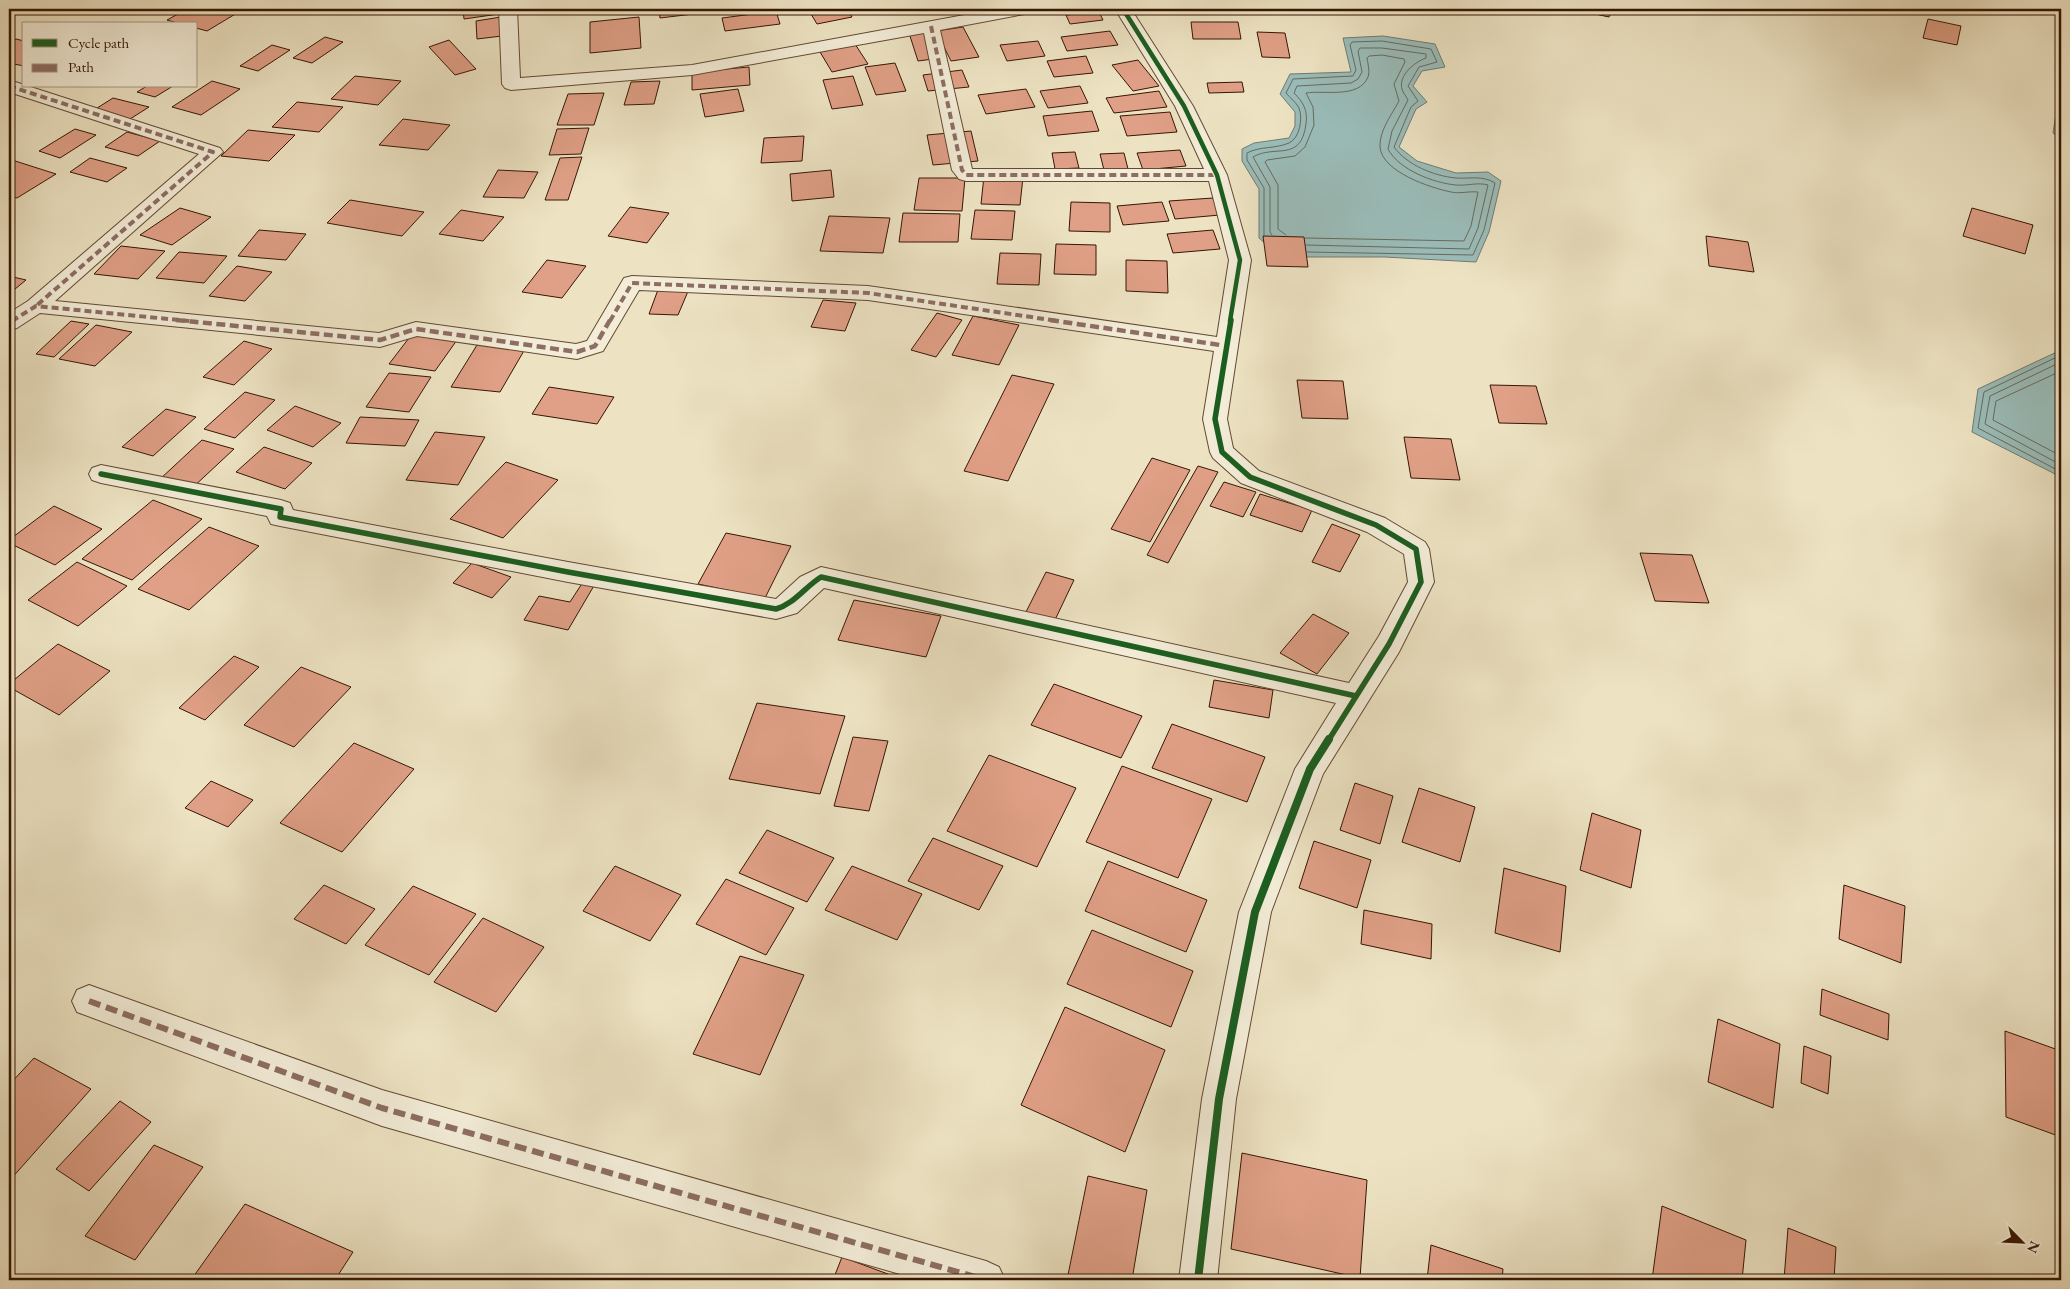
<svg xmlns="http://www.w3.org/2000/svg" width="2070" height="1289" font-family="'EB Garamond',serif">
<rect width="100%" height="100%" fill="#ede3c3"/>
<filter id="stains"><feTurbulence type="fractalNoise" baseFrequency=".004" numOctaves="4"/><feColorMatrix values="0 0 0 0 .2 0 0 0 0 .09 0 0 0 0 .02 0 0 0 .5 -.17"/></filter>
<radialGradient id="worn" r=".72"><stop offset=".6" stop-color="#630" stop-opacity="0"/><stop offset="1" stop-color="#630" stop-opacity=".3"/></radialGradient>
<g fill="#9abdba" stroke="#727a71">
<path d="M1383,36L1435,44L1445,67L1422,71L1413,86L1427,102L1416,109L1399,147L1417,161L1456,173L1488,172L1501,181L1489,232L1476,262L1385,257H1297L1275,252L1259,238V189L1242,161V149L1254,143L1289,138L1295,126V112L1280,94L1290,74L1351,72L1343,38Z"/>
<path d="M2061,81V139L2053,133Z"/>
<path d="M2061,350V477L1972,432L1978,389Z"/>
</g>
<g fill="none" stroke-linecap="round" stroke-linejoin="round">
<g stroke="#686a5e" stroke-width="1">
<path d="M1264,235V188L1247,160V153C1260,146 1275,149 1289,143C1300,138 1303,118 1299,108C1296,102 1290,98 1286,93L1293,79L1353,76L1356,70L1350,45L1352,42L1382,41L1431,49L1437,62L1419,67L1408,86L1418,101L1411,107L1394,147C1407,165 1434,176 1456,178C1470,179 1482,175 1495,183L1484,230L1473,255L1307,252"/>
<path d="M1272,235L1270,232V187L1253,157C1275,144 1301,163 1306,124C1308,110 1303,102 1294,93L1297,86L1351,83L1358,79L1362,72L1358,51L1360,48H1382L1426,54V58C1415,62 1398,75 1402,89C1403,93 1406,96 1408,100L1392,131L1388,149C1399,170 1434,183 1456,185C1467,186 1478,182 1488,185L1478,228L1469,249L1306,245"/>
<path d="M1286,235L1278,229V185L1265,162L1267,160L1295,156L1305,147L1314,125L1313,107L1306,93C1324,90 1359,99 1368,77C1370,72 1368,64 1367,58L1369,56L1382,55L1404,59L1405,62L1394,84L1399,101C1392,114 1379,131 1380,147C1382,172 1431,188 1451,192C1460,194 1469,191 1478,192L1471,226L1464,241L1305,238"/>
<path d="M2061,355L1984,392L1978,428L2061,472"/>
<path d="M2061,362L1990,396L1985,424L2061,465"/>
<path d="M2061,371L1996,401L1993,420L2061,456"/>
</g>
</g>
<g fill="#e0a087" stroke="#361603">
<path d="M187,9H223L237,13L207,31L196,28V24H181L167,20Z"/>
<path d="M463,9H499V14L464,19Z"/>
<path d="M659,9H710V12L660,18Z"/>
<path d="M808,9H847L852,17L817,24Z"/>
<path d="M1572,9H1613L1609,17Z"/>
<path d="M776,11L780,24L725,31L722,18Z"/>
<path d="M1099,12L1103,20L1070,24L1066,15Z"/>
<path d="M501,17L502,36L477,39L476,21Z"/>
<path d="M639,17L641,48L590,53V22Z"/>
<path d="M1928,19L1961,26L1957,45L1923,38Z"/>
<path d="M1191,22H1238L1241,39H1193Z"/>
<path d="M963,27L979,57L951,61L936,31Z"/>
<path d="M1110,31L1118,45L1067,51L1061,37Z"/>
<path d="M925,32L933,59L918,61L909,33Z"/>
<path d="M1257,32L1285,33L1290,58L1262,57Z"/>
<path d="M325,37L343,42L312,63L293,58Z"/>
<path d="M16,39L24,41V66L9,63V43Z"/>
<path d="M449,40L476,69L455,75L429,47Z"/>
<path d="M1038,41L1045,56L1007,61L1000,45Z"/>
<path d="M855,44L868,64L832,72L820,52Z"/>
<path d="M272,45L290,50L258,71L240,66Z"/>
<path d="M1086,56L1093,73L1054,77L1047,61Z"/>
<path d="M1138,60L1159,86L1133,91L1112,65Z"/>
<path d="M895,63L906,91L876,95L865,67Z"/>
<path d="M749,67L750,85L692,90V72Z"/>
<path d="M962,70L969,87L928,91L923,75Z"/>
<path d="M355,76L401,81L378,105L331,99Z"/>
<path d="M853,76L863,105L832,109L823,80Z"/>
<path d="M212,81L240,89L201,115L172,107Z"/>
<path d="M660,81L654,104L624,105L631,82Z"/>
<path d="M1242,82L1244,92L1209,93L1207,83Z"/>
<path d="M147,86H173L155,97L137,92Z"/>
<path d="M1080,86L1088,103L1048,108L1040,91Z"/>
<path d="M738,89L744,111L705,117L700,94Z"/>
<path d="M1026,89L1035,107L986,114L978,95Z"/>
<path d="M1159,91L1167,107L1114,113L1106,98Z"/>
<path d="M604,93L594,125H557L568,94Z"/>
<path d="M113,98L149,107L130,119L94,110Z"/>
<path d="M297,102L343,107L319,132L272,127Z"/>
<path d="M1092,111L1099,131L1048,136L1043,116Z"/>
<path d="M1170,112L1177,132L1127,136L1120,116Z"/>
<path d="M403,119L450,125L428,150L379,145Z"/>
<path d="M589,128L581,154L549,155L557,129Z"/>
<path d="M75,129L96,135L60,158L39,151Z"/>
<path d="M248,130L295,135L269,161L221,156Z"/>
<path d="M971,131L978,161L933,165L927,135Z"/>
<path d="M127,132L160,141L138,156L105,147Z"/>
<path d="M804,136L802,161L761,163L764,138Z"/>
<path d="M1180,150L1186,166L1143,170L1137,153Z"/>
<path d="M1075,152L1079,168L1055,169L1052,153Z"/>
<path d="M1124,153L1128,169L1104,170L1100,154Z"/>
<path d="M582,157L568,200H545L560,158Z"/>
<path d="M90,158L127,168L107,182L70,172Z"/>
<path d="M12,160L56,174L17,198L9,195V162Z"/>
<path d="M498,170L538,172L524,198L483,197Z"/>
<path d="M831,170L834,197L792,201L790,174Z"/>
<path d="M984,176L1023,177L1020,205L981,204Z"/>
<path d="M919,178H965L962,211L914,210Z"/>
<path d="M1213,198L1220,215L1175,219L1169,201Z"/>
<path d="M350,200L424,212L402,236L327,223Z"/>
<path d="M1071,202L1110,203V232L1069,231Z"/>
<path d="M1162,202L1169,221L1123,225L1117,206Z"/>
<path d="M630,207L669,213L647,243L608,236Z"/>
<path d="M180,208L211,217L172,245L140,235Z"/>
<path d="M1972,208L2033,225L2025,254L1963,236Z"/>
<path d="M461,210L504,217L483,241L439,234Z"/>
<path d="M975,210L1015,211L1012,240L971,239Z"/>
<path d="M903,213L960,214L958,242H899Z"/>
<path d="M829,216L890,218L883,253L820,251Z"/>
<path d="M259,230L306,234L286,260L238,256Z"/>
<path d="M1213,230L1220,249L1173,253L1167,234Z"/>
<path d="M1263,236L1304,237L1308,267L1267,266Z"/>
<path d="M1706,236L1748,242L1754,272L1709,266Z"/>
<path d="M1056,244L1096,245V275L1054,274Z"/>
<path d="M121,246L165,251L138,279L94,274Z"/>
<path d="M179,252L227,256L204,283L156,278Z"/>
<path d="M1000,253L1041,254L1039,285L997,284Z"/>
<path d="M547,260L586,266L562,298L522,292Z"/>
<path d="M1126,260L1167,261L1168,293L1126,291Z"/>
<path d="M237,266L272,272L245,301L209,296Z"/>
<path d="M9,276L26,280L9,294Z"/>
<path d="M659,287L689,289L678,315L649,314Z"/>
<path d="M823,300L856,303L845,331L811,327Z"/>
<path d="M937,313L962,320L936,357L911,350Z"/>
<path d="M973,316L1019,325L999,365L952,355Z"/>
<path d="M71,321L89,324L54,357L36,354Z"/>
<path d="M96,325L132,332L95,366L59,359Z"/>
<path d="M412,334L457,340L435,371L389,364Z"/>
<path d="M244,341L272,349L234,385L203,377Z"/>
<path d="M477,345L525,349L500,392L451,387Z"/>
<path d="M389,373L431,377L409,412L366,407Z"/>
<path d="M1012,375L1054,384L1008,481L964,471Z"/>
<path d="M1297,380L1343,381L1348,419L1302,418Z"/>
<path d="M1490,385L1536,386L1547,424L1499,423Z"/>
<path d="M549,387L614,397L597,424L532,414Z"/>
<path d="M245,392L275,400L235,438L204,429Z"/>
<path d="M295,406L341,423L313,447L267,430Z"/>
<path d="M166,409L196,417L153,456L122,447Z"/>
<path d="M360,417L419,420L405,446L346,443Z"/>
<path d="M435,432L485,437L458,485L406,480Z"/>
<path d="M1404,437L1451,439L1460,480L1411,478Z"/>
<path d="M202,440L234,449L190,490L159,480Z"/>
<path d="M264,447L312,463L285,489L236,472Z"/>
<path d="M1152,458L1190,470L1150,542L1111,529Z"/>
<path d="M506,462L558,480L503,538L450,519Z"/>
<path d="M1198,466L1218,472L1168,563L1147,555Z"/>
<path d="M1224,482L1256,492L1243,517L1210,506Z"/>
<path d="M1260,494L1312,510L1302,532L1250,515Z"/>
<path d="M153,500L202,519L132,580L82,559Z"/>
<path d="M54,506L102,529L55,565L9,543V540Z"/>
<path d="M1332,524L1360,535L1340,572L1312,562Z"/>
<path d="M209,527L259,546L189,610L138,589Z"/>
<path d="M726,533L791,546L765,598L698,584Z"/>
<path d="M1640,553L1692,555L1709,603L1655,601Z"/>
<path d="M77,562L127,586L78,626L28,600Z"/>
<path d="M472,563L511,577L492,598L453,583Z"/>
<path d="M1046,572L1074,580L1054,622L1025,614Z"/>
<path d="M583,582L595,584L568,630L524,620L539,596L570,602Z"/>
<path d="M854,600L941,616L926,657L838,640Z"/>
<path d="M1313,614L1349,633L1317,674L1280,653Z"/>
<path d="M58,644L110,671L59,715L9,687V684Z"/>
<path d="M234,656L259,667L205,720L179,708Z"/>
<path d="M301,667L351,687L294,747L244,725Z"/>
<path d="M1214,680L1273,690L1269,718L1209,707Z"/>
<path d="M1054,684L1142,716L1121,758L1031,725Z"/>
<path d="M757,703L845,716L820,794L729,779Z"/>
<path d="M1172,724L1265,757L1247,802L1152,768Z"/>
<path d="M853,737L888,741L869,811L834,806Z"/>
<path d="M354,743L414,769L342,852L280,823Z"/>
<path d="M989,755L1076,788L1037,867L947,831Z"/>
<path d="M1122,766L1212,799L1178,878L1086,842Z"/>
<path d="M211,781L253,800L228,827L185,808Z"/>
<path d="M1355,783L1393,796L1380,844L1340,830Z"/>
<path d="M1419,788L1475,807L1460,862L1402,842Z"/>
<path d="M1592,813L1641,830L1631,888L1580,870Z"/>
<path d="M767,830L834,858L807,902L739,873Z"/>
<path d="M933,838L1003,866L979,910L908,881Z"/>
<path d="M1314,841L1371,860L1357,908L1299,888Z"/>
<path d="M1108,861L1207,900L1186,952L1085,911Z"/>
<path d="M615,866L681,895L650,941L583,911Z"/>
<path d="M852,866L922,894L897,940L825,910Z"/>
<path d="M1504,868L1566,886L1560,952L1495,933Z"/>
<path d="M726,879L794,908L766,955L696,924Z"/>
<path d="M324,885L375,909L346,944L294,919Z"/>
<path d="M1844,885L1905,906L1901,963L1839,939Z"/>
<path d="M413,886L476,914L429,975L365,945Z"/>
<path d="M1364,910L1432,924L1431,959L1361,944Z"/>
<path d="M483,918L544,947L496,1012L434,982Z"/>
<path d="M1092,930L1193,971L1171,1027L1067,984Z"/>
<path d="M740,956L804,975L760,1075L693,1054Z"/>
<path d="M1822,989L1889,1014L1888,1040L1820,1015Z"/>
<path d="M1065,1007L1165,1050L1125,1152L1021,1105Z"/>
<path d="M1718,1019L1780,1044L1773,1108L1708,1082Z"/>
<path d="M2005,1031L2061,1051V1137L2006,1117Z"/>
<path d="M1804,1046L1831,1056L1828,1094L1801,1083Z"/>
<path d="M34,1058L91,1089L10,1180L9,1085Z"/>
<path d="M120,1101L151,1122L89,1191L56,1169Z"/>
<path d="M154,1145L203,1167L135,1260L85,1236Z"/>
<path d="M1242,1153L1367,1180L1360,1278L1231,1249Z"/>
<path d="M1088,1176L1147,1190L1132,1280H1067Z"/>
<path d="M245,1204L353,1252L335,1280H191Z"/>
<path d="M1662,1206L1746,1240L1742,1280H1652Z"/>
<path d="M1788,1228L1836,1247L1834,1280H1784Z"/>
<path d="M1431,1245L1503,1269L1502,1280H1427Z"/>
<path d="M842,1257L896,1277L894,1280H833Z"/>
</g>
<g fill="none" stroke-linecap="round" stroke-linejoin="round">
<g stroke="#644933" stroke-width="2">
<g id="street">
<path d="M499,9H517L520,78L692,65L997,9H1032L1030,13L1024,14L940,30L972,169H1204L1175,106L1115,9H1131L1193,106L1227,175L1251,260L1227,419L1233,448L1259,471L1385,518L1425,542L1429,549L1434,582L1399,652L1323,774L1271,912L1236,1099L1217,1280H1179L1202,1099L1239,912L1295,769L1336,703L824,588L797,613L776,619L568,582L280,526L271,524L267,516L101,483L92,480L89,474L92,468L101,465L281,500L290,503L293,510L568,562L776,599L800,577L821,567L1349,683L1379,636L1408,582L1404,554L1367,532L1241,483L1213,458L1210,452L1203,419L1214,351L868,300L639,290L603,351L577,359L417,336L380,347L40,313L17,328L9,330V313L28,301L199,154L9,92V80L220,148L223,152L55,301L379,333L416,322L576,344L587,341L624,278L632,276L868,286L1217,337L1229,260L1209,181H966L959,179L952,170L924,33L692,75L511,90L505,88L502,84Z"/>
<path d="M89,985L382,1090L986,1261L999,1267L1005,1280H921L382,1126L77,1012L72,1001L77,990Z"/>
</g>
</g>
<use href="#street" fill="#f3edd8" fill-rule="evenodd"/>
<g stroke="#8d6e63" stroke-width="4" stroke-dasharray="7 4" stroke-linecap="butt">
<path d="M931,26L962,170L966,175H1217"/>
<path d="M9,86L213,152L36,306"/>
<path d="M12,321L36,306L189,321"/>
<path d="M610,321L632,283L868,293L1058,321"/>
</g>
<g stroke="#8d6e63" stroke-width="4.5" stroke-dasharray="9 4.5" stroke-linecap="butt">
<path d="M176,320L380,340L416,329L577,352L595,346L610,320"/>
<path d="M1050,320L1227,346"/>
<path d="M9,323L14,320"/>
</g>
<path stroke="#8d6e63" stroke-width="6" stroke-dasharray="12 6" stroke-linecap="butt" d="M89,1001L382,1108L986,1280"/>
<g stroke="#f3edd8" stroke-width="7">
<path id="cycleway-far2" d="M1123,9L1184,106L1217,175L1240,260L1230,321"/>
</g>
<g stroke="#f3edd8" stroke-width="9">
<g id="cycleway-far1">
<path d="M1231,320L1215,419L1222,452L1250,477L1376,525L1416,549L1421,582L1389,644L1328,741"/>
<path d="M101,474L281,509L280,517L568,572L776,609C794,604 805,587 821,577L1356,696"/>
</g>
</g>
<g stroke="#f3edd8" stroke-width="11">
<path id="cycleway" d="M1198,1280L1219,1099L1255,912L1310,769L1329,739"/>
</g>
<use href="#cycleway-far2" stroke="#1b5e20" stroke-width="4.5"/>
<use href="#cycleway-far1" stroke="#1b5e20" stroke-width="5.5"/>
<use href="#cycleway" stroke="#1b5e20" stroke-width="8"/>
</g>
<rect width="2070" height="1289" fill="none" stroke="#ede3c3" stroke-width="30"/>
<rect x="10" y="10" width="2050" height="1269" fill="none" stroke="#361603" stroke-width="2.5"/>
<rect x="15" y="15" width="2040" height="1259" fill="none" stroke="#361603"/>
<rect x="22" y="22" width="175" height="65" fill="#f3edd8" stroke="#a79783"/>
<rect x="32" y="39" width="25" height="8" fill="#1b5e20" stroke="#a79783"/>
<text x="68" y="48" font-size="15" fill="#361603">Cycle path</text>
<rect x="32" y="64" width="25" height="8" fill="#8d6e63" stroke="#a79783"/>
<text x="68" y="72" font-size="15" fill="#361603">Path</text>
<g transform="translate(2022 1242) rotate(114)" stroke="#f3edd8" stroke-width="4" paint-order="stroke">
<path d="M0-4L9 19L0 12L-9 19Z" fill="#361603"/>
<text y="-8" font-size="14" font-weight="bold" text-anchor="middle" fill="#361603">N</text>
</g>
<rect width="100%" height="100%" filter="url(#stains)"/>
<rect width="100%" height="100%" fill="url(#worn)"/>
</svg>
